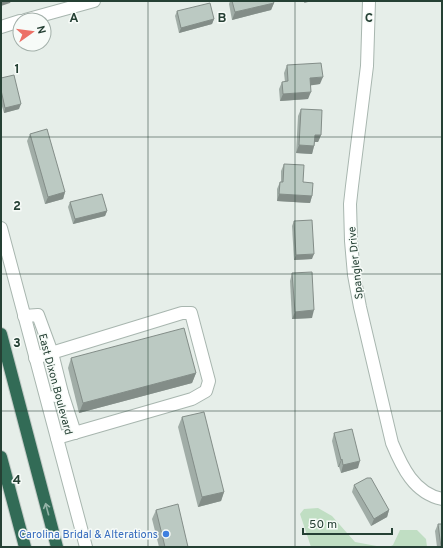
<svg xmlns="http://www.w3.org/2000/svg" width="443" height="548" font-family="Overpass,sans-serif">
<rect width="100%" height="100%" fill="#e6eee9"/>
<g fill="#c0dec3">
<path d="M318,508L332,516L355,542L382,547H311L300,514L304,509Z"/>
<path d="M400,530H417L426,539L427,547H389L393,545Z"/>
</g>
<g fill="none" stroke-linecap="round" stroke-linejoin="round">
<g stroke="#a8b6af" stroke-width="14">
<g id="minor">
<path d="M369,1L367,66L352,186L350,204L351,241L354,275L360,307L392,443C402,467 414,493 442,499"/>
<path d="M25,20L94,1"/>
<path d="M1,27L20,21"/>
<path d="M1,228L86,547"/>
<path d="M24,316L38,315L52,353L62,393"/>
<path d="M35,358L182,313H191L209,381L206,391L192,399L57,438"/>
<path d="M55,396L62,393L75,433"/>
</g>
</g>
<g stroke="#c2cac6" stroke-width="14">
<g id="highway">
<path d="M1,334L57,547"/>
<path d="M1,457L25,547"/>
</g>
</g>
<use href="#minor" stroke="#fff" stroke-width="12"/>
<use href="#highway" stroke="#326b56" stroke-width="12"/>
</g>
<g fill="#a1ada7">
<path d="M230,1H273L274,3L271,10L232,20L229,4Z"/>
<path d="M177,11L214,19L212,24L179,33L175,16Z"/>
<path d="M287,65L320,84L310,85L308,99L280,101L279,89L282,82H285L284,73Z"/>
<path d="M1,78L19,109L4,113L1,103Z"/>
<path d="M301,109L321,135L318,142H315L312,154L296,153L298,116Z"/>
<path d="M30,134L65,192L63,199L45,204L27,141Z"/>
<path d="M284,164L303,182L312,196L310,203L277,201V189L280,182H281V171Z"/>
<path d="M70,202L107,211L105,216L73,224L68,207Z"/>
<path d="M294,221L312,259L294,260L292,226Z"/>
<path d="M292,273L312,318L292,319L290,281Z"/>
<path d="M71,358L196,373L192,383L79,413L68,368Z"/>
<path d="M182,417L224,492L221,501L198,507L178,427Z"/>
<path d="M334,433L358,468L341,473L339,467H338L332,441Z"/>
<path d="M354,485L389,510L387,517L371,526L352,492Z"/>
<path d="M156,510L188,547H159L152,519Z"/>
<path d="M438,524L442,547H437L435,531Z"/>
</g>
<g fill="#838d88">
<path d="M1,1H11L10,3L1,6Z"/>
<path d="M305,1H312L304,3Z"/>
<path d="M274,3L271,10L232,20L235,12Z"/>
<path d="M214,19L212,24L179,33L181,28Z"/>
<path d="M323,77L320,84L307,86L310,78Z"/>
<path d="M311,92L308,99L280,101L283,94Z"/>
<path d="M21,104L19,109L4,113L5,108Z"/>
<path d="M315,135H321L318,142H312Z"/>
<path d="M299,145L314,146L312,154L296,153Z"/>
<path d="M65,192L63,199L45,204L48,197Z"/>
<path d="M279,194L312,196L310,203L277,201Z"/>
<path d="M107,211L105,216L73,224L75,219Z"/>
<path d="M314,254L312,259L294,260L296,255Z"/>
<path d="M314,310L312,318L292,319L295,312Z"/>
<path d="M196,373L192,383L79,413L83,403Z"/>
<path d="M342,459L339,467H338L341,460Z"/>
<path d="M360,461L358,468L341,473L343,465Z"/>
<path d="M224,492L221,501L198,507L202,497Z"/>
<path d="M389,510L387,517L371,526L374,519Z"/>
</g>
<g fill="#bbc9c2" stroke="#838d88">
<path d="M232,1H273L274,3L235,12Z"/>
<path d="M210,3L214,19L181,28L177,11Z"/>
<path d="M321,63L323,77L310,78L311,92L283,94L282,82L288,81L287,65Z"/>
<path d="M14,75L21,104L5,108L1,90V78Z"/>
<path d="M301,109L322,110L321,135H315L314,146L299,145Z"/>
<path d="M47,129L65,192L48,197L30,134Z"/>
<path d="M284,164L304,165L303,182L313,183L312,196L279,194L280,182H283Z"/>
<path d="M102,194L107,211L75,219L70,202Z"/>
<path d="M312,220L314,254L296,255L294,221Z"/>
<path d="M312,272L314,310L295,312L292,273Z"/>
<path d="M184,328L196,373L83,403L71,358Z"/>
<path d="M204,412L224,492L202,497L182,417Z"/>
<path d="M352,429L360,461L343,465L342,459L341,460L334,433Z"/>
<path d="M367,478H371L389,510L374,519L354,485Z"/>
<path d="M178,504L188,547H165L156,510Z"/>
<path d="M438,524H442V547H441Z"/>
</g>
<defs><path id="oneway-shaft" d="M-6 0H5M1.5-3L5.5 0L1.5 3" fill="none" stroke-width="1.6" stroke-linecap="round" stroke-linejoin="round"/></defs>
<use stroke="#94b3a7" href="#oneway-shaft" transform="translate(47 509) rotate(-105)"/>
<path fill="none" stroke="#254034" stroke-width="1" stroke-opacity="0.55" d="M148,1V547M295,1V547M1,137H442M1,274H442M1,411H442"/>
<circle fill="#3f7fe0" stroke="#f7fbf8" stroke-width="1.5" cx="166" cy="534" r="4"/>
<g text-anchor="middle" stroke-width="3" stroke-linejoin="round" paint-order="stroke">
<g font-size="11" fill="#254034" stroke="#f7fbf8">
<text transform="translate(355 263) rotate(-96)" y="4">Spangler Drive</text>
<text transform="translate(56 384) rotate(75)" y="4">East Dixon Boulevard</text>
</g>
<g font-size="11" fill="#366cbe" stroke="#f7fbf8" text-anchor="end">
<text x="158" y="538">Carolina Bridal &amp; Alterations</text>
</g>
</g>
<g font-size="13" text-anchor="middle" font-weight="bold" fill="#254034" stroke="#f7fbf8" stroke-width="3" stroke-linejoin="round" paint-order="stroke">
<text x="74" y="22">A</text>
<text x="222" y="22">B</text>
<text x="369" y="22">C</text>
<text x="17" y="73">1</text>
<text x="17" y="210">2</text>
<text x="17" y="347">3</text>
<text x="17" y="484">4</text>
</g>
<rect width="443" height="548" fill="none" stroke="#254034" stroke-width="4"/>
<g transform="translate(32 32) rotate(76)"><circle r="19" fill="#f7fbf8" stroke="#a3b0aa"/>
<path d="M0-3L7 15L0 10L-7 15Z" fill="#ec7066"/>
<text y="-6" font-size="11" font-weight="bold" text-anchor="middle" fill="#254034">N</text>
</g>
<path d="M303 528v6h89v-6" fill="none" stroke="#254034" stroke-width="2"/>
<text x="309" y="528" font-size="12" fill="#254034" stroke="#f7fbf8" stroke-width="3" paint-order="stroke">50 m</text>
</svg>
